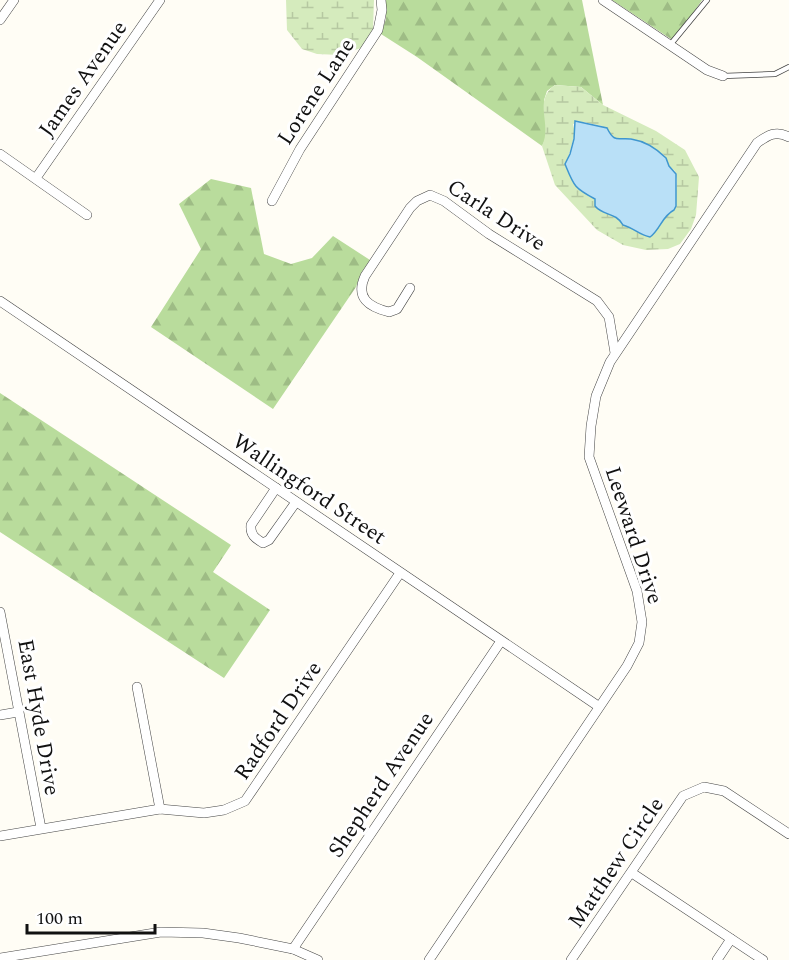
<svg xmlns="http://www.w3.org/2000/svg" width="789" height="960" font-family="Spectral,serif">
<defs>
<pattern id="forest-firs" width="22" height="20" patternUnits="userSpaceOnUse" patternTransform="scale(1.5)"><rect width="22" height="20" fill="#b9dc9c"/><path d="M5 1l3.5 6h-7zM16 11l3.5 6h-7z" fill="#9ebc85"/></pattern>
<pattern id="wetland-marsh" width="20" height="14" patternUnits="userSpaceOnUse" patternTransform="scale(1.5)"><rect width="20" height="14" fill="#d5ebbd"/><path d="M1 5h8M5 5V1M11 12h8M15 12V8" fill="none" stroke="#b6c8a1"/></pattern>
</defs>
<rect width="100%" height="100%" fill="#fffdf5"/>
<g fill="url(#forest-firs)">
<path d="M385,0H582L603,105L581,87L555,85L547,91L544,100L547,123L545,140L542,146L417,57L381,34L386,19Z"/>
<path d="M612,0H702L674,41Z"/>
<path d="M211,179L251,188L264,254L291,264L312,258L333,236L370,260L361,273L356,287L273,409L151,327L201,249L179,204Z"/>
<path d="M0,393L231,545L213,572L270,610L224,678L0,532Z"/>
</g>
<g fill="url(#wetland-marsh)" fill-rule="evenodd">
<path d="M286,0H374L373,29L361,48L340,55L317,54L302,49L287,30Z"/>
<path d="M555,85L581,87L603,105L656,131L685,150L699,177L696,215L691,229L680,244L668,249L646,250L623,245L597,230L555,185L542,146C553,124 532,101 555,85ZM583,122L602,126L610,135L619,140L630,138L642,142L664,155L669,166L675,171L677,181L674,210C662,216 660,230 650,237C634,234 622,213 605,213L595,199L588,196L568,158L575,133L573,124Z"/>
</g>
<path fill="#b9e0f7" stroke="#3f96cf" stroke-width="1.5" d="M575,121L607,128C615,144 618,137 631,139C644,141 657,149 666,158L669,166L676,174V206L674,210C662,216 660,230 650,237C639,235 634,228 623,225C616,212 603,216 595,206V199C574,188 574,186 565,164L570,154L574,139Z"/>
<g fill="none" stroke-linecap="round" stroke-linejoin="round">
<g stroke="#444" stroke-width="6">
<g id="lane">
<path d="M670,45L707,0"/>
<path d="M723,76L775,74L789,67"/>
</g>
</g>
<g stroke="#444" stroke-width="10">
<g id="street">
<path d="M603,0L707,70L723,76"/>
<path d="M0,20L14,0"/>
<path d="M0,154L87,215"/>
<path d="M36,178L160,0"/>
<path d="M272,201L300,149L378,30L382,10L381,0"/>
<path d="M410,288L397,309L389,312C369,307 355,298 365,276L410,208L417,201L430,195L444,201L489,234L597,301L609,317L615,353"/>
<path d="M0,301L598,706"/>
<path d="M276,488L251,525C250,535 255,538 263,543L269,540L296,502"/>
<path d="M0,612L41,828"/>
<path d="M137,687L160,809"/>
<path d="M0,715L18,712"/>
<path d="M0,836L160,809L204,813L224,810L245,801L400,573"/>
<path d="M632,873L763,960"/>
<path d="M293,949L501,641"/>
<path d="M0,958L161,932L203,933L239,938L293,949L318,960"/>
<path d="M429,960L627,666L639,643L642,622L637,591L589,457L591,426L596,396L610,362L757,143C768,135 776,130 789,137"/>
<path d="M571,960L683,796L704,787L724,791L789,834"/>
<path d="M717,960L731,939"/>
</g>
</g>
<use href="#lane" stroke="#fff" stroke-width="4.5"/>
<use href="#street" stroke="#fff" stroke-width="9"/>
</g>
<g text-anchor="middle" stroke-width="6" stroke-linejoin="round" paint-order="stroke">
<g font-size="22" fill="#111" stroke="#fff">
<text transform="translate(82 78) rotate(-55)" y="8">James Avenue</text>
<text transform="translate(315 91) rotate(-57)" y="8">Lorene Lane</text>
<text transform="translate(497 214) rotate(33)" y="8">Carla Drive</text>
<text transform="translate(310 488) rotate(34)" y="8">Wallingford Street</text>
<text transform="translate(635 535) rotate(72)" y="8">Leeward Drive</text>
<text transform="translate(40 717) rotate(80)" y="8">East Hyde Drive</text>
<text transform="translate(277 720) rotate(-56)" y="8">Radford Drive</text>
<text transform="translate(380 784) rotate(-56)" y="8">Shepherd Avenue</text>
<text transform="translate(615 862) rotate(-56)" y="8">Matthew Circle</text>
</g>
</g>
<path d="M27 924v9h128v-9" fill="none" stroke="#111111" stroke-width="3"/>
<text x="36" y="924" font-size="18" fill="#111111" stroke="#ffffff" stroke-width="4.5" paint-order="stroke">100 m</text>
</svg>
